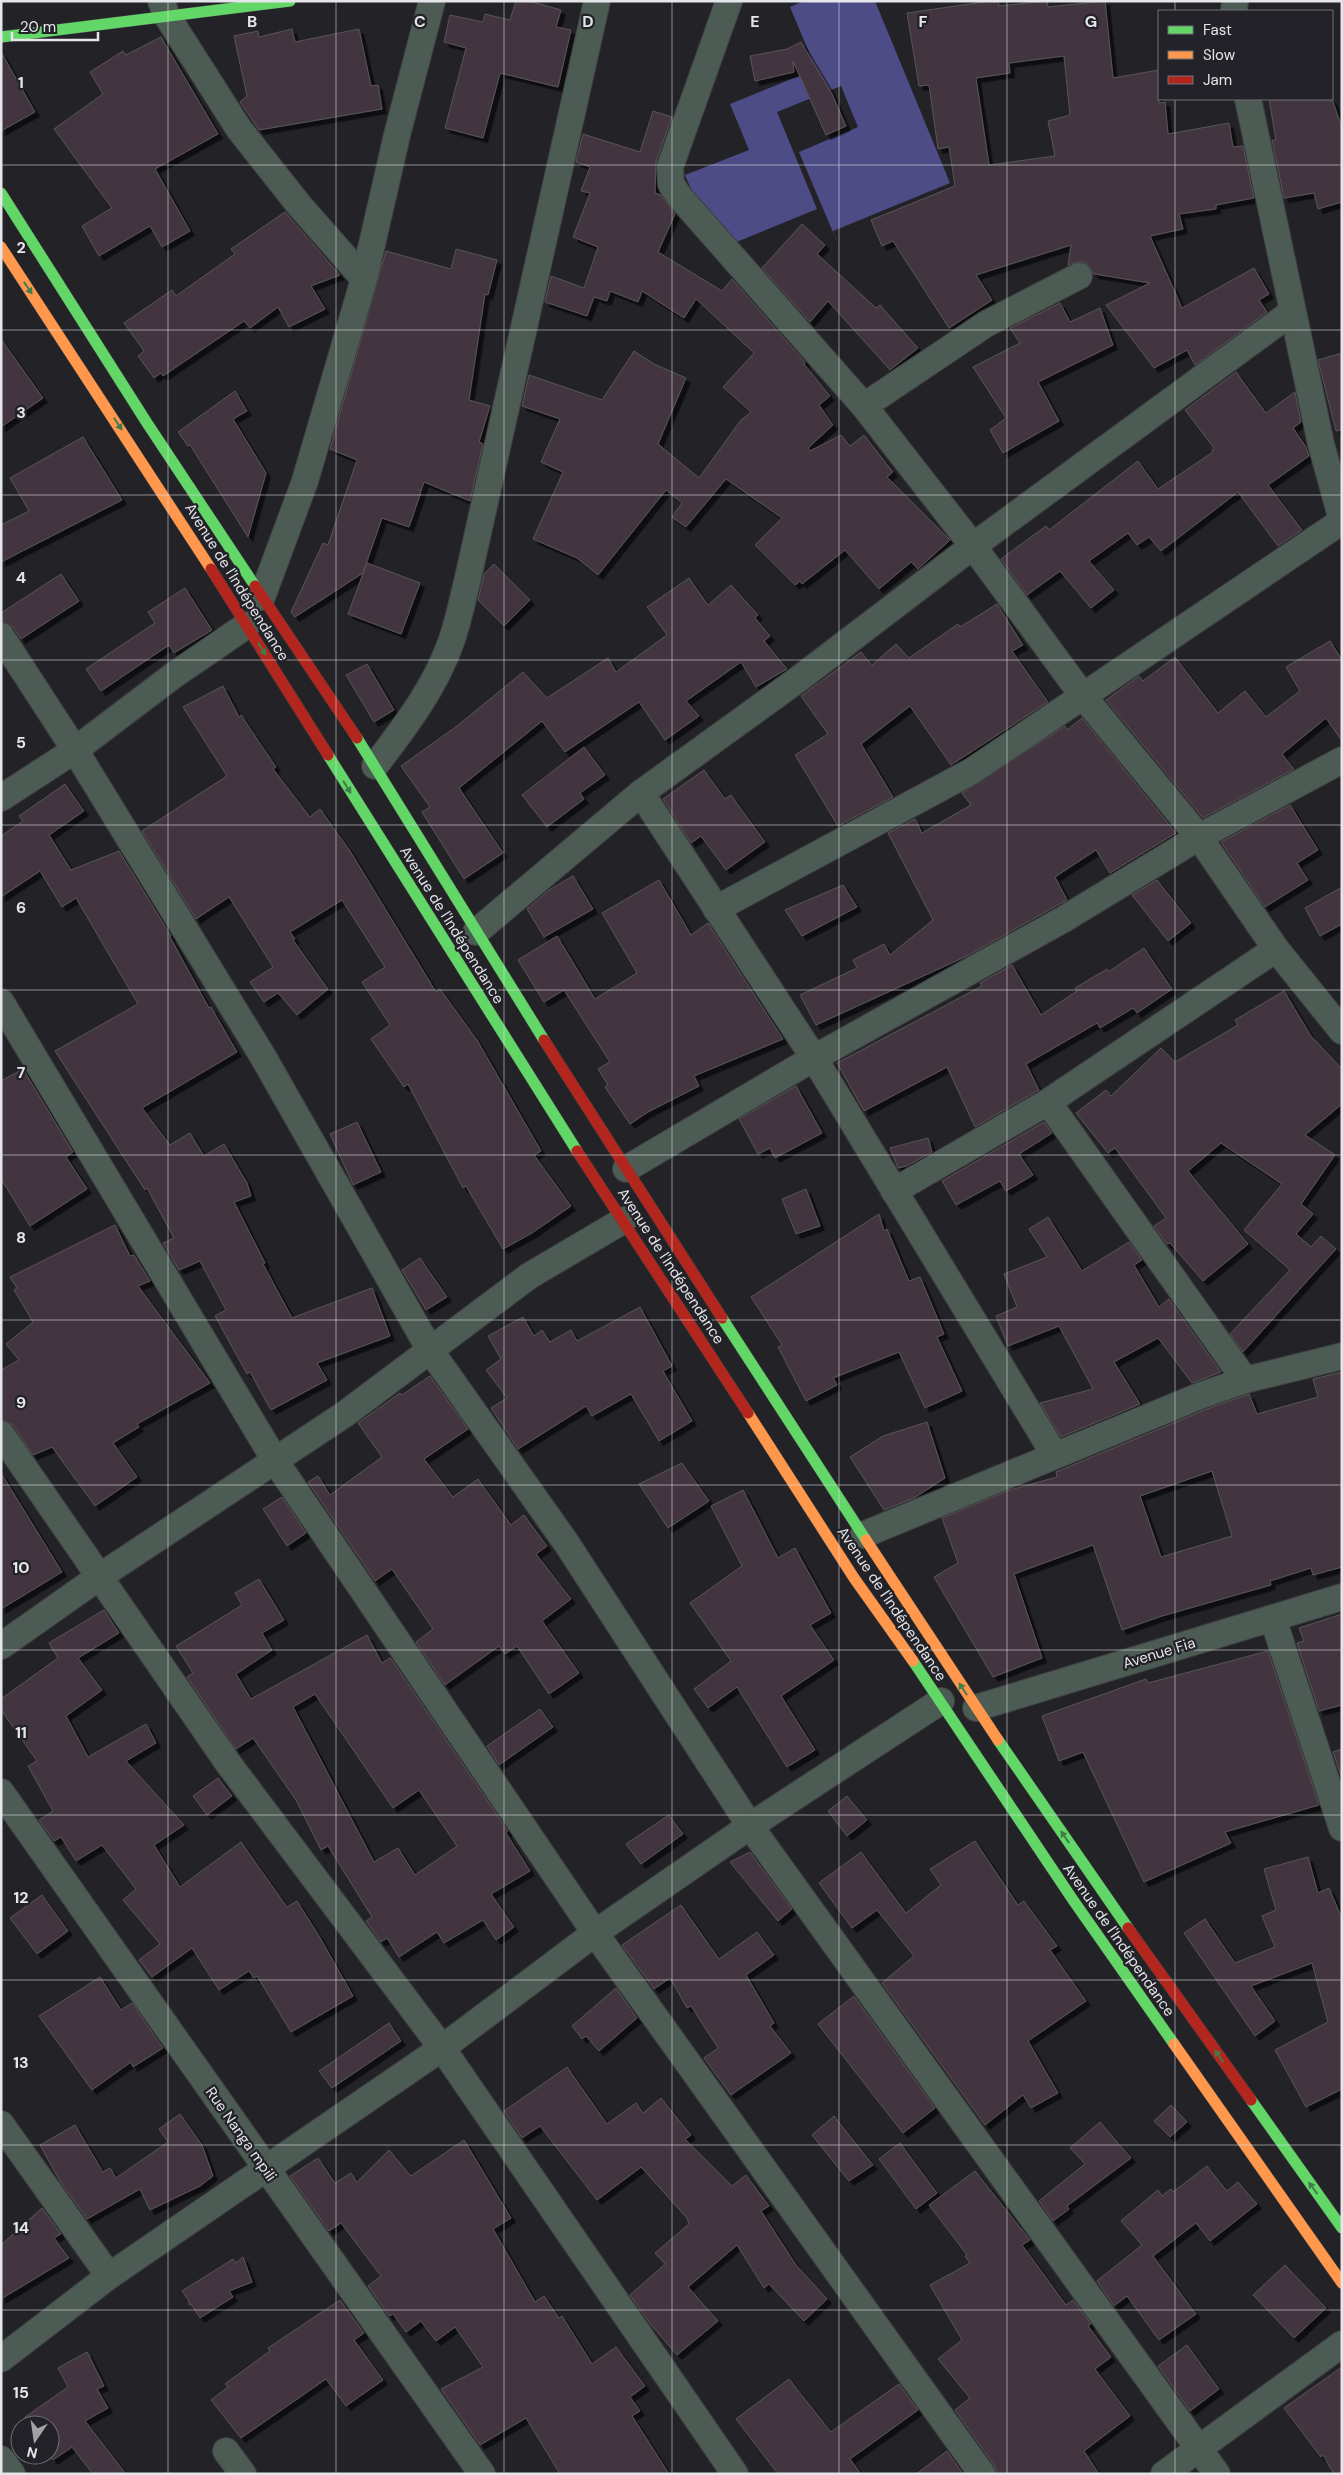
<svg xmlns="http://www.w3.org/2000/svg" width="1343" height="2475" font-family="'DM Sans',sans-serif">
<defs>
<filter id="shadow"><feDropShadow dx="4.5" dy="4.5" stdDeviation="0" flood-color="#0009"/></filter>
</defs>
<rect width="100%" height="100%" fill="#232327"/>
<path fill="#4d4c86" d="M804,1H875L950,183L833,231L838,244L799,152L858,127L841,86L777,112L817,209L717,250L685,175L749,150L730,104L816,69L790,7Z"/>
<g fill="#43363f" stroke="#575557" fill-rule="evenodd" filter="url(#shadow)">
<path d="M516,1H529L561,10L556,27L571,30L558,87L500,73L483,138L445,128L466,48L444,42L450,15L483,22L485,14L510,20Z"/>
<path d="M991,1H998L999,6L1047,1L1048,7L1105,1L1113,78L1159,70V103L1165,102L1168,134L1229,123L1233,147L1243,146L1254,198L1216,205V209L1179,214L1183,229L1150,236L1182,308L1254,268L1269,294L1259,300L1267,312L1195,365L1187,350L1154,368L1106,305L1150,283L1094,274L1087,264L1080,261L1068,265L1071,245L976,275L992,300L949,328L893,241L882,246L871,220L955,186L949,147L938,149L929,85L919,86L907,13ZM1064,56L1070,115L1048,121L1055,156L989,165L976,78L1010,73L1009,63Z"/>
<path d="M292,29L295,42L359,29L371,86L378,85L382,109L259,130L240,102L247,96L234,36L258,31L259,37Z"/>
<path d="M161,37L218,134L155,169L190,231L162,247L150,226L99,256L82,226L112,208L54,129L103,94L90,72L123,51L126,55Z"/>
<path d="M801,42L832,94L846,126L826,135L793,61L794,72L755,81L750,56L787,49Z"/>
<path d="M1,52L35,112L1,131Z"/>
<path d="M1269,99H1332L1342,128V202L1318,209L1314,193L1284,198L1272,140H1276Z"/>
<path d="M653,111L672,117L656,162L655,193L661,195L675,214L658,252L722,291L732,279L805,362L804,364L830,396L819,405L833,425L808,448L810,451L841,435L850,446L864,435L893,472L887,477L950,540L918,569L911,562L879,589L845,550L802,584L800,581L795,585L755,545L782,518L726,479L686,527L672,517L682,503L666,490L598,575L577,558L533,539L563,472L541,462L560,419L522,406L529,375L602,400L634,351L654,364L686,378L658,444L699,478L741,420L751,412L723,387L754,353L696,299L684,318L642,291L638,302L610,291L607,301L594,297L587,316L545,302L551,276L584,288L598,247L573,237L590,193L581,191L590,167L576,162L583,134L640,152Z"/>
<path d="M285,212L340,275L311,286L325,309L289,327L278,307L250,328L244,321L163,376L161,373L154,378L138,356L144,351L124,323L172,290L176,296L235,254L231,249Z"/>
<path d="M802,224L825,245L817,254L876,308L880,305L918,348L890,370L828,301L810,322L762,268Z"/>
<path d="M456,249L497,260L488,295L485,294L469,400L490,406L479,442L483,444L470,501L424,482L421,491L418,489L421,492L409,527L382,518L363,573L295,617L291,612L323,543L328,545L357,460L330,449L386,251L451,269Z"/>
<path d="M1060,303L1070,322L1100,308L1113,345L1038,382L1059,421L1003,453L990,430L1006,418L973,367L1020,343L1010,328Z"/>
<path d="M1,339L43,398L1,427Z"/>
<path d="M1342,353V430L1336,431L1318,360Z"/>
<path d="M1236,372L1266,413L1295,392L1301,422L1293,428L1306,447L1309,456L1268,485L1302,530L1278,546L1238,492L1161,551L1149,537L1137,545L1128,533L1089,561L1114,590L1091,608L1060,571L1027,595L1001,559L1046,526L1049,530L1138,461L1158,489L1213,452L1212,450L1214,448L1185,410Z"/>
<path d="M235,391L247,411L233,419L266,473L248,537L190,445L188,446L178,432Z"/>
<path d="M83,437L122,500L1,562V525L29,511L10,478Z"/>
<path d="M367,563L420,583L401,634L348,614Z"/>
<path d="M494,564L530,600L504,626L478,600L484,574Z"/>
<path d="M61,574L79,601L21,639L13,627L3,622L1,613Z"/>
<path d="M689,578L708,605L731,585L758,615L755,618L770,636L764,641L787,669L756,687L741,662L686,701L699,716L665,740L639,702L565,752L542,721L459,788L503,853L464,879L422,812L430,807L401,766L457,726L523,672L547,698L608,658L616,672L667,635L647,607Z"/>
<path d="M185,588L212,630L174,653L169,645L101,691L86,669L155,623L148,612Z"/>
<path d="M997,604L1023,645L1012,651L1048,702L951,765L910,706L861,744L893,797L838,826L795,755L828,734L801,696L861,652L872,665L896,644L909,658L958,624L960,627Z"/>
<path d="M1330,641L1342,660V741L1326,718L1282,754L1294,769L1203,818L1106,700L1139,676L1143,681L1175,657L1218,713L1245,691L1266,717L1300,691L1286,667Z"/>
<path d="M367,664L394,710L374,722L346,675Z"/>
<path d="M223,686L239,717L241,715L276,767L273,769L310,817L320,809L350,851L436,992L440,989L477,1040L541,1151L534,1155L571,1206L532,1233L503,1249L466,1186L463,1188L408,1084L404,1087L371,1039L390,1025L362,982L385,967L342,900L290,932L295,939L293,940L328,989L297,1015L278,993L264,1002L250,982L273,967L229,897L196,919L142,831L227,776L183,707Z"/>
<path d="M1082,718L1176,833L1110,873L1096,850L1055,877L1067,900L967,956L816,1025L800,995L857,968L853,960L884,944L890,955L933,920L888,833L915,819L922,833L971,805L962,793L1065,726L1067,730Z"/>
<path d="M584,747L605,775L580,793L584,799L547,827L522,795Z"/>
<path d="M704,770L725,799L731,795L765,842L726,870L701,836L691,843L663,799Z"/>
<path d="M65,784L84,811L49,835L71,870L119,851L171,936L170,937L209,1008L211,1007L237,1052L142,1108L170,1145L190,1133L204,1156L224,1144L247,1183L251,1196L234,1202L265,1263L263,1264L292,1318L372,1288L390,1336L317,1363L327,1380L271,1410L250,1372L247,1374L215,1316L226,1310L200,1261L179,1270L163,1243L174,1238L147,1188L145,1190L55,1051L138,1004L76,898L62,907L40,871L1,897V836L23,821L19,816Z"/>
<path d="M1290,805L1318,850L1297,863L1308,880L1265,907L1221,842Z"/>
<path d="M573,876L593,909L544,937L527,909L549,890Z"/>
<path d="M659,880L691,935L708,923L783,1039L694,1076L699,1086L648,1112L630,1124L605,1087L608,1085L598,1069L610,1062L564,990L544,1002L518,960L557,936L595,999L637,973L602,913Z"/>
<path d="M1157,880L1191,923L1168,941L1132,895Z"/>
<path d="M843,885L857,907L802,936L785,910Z"/>
<path d="M1342,887V924L1320,936L1305,908Z"/>
<path d="M1144,948L1172,989L1137,1013L1133,1008L1100,1028L1097,1023L1026,1064L1039,1090L975,1127L947,1067L864,1111L837,1063L982,986L980,983L1012,965L1041,1015L1077,991L1075,988L1107,969L1108,972Z"/>
<path d="M1284,991L1311,1036L1342,1069V1104L1305,1135L1335,1155L1301,1204L1313,1214L1296,1234L1311,1247L1321,1236L1336,1249L1243,1352L1230,1334L1290,1270L1244,1230L1282,1184L1221,1143L1188,1171L1248,1244L1203,1281L1170,1243L1167,1244L1154,1226L1166,1218L1115,1148L1108,1153L1076,1113L1106,1090L1111,1096L1161,1048L1175,1062L1238,1025L1235,1020Z"/>
<path d="M23,1069L73,1152L66,1157L87,1189L30,1226L1,1179V1081Z"/>
<path d="M796,1086L822,1133L775,1158L770,1148L758,1154L739,1119Z"/>
<path d="M357,1122L381,1172L353,1185L330,1134Z"/>
<path d="M1044,1122L1052,1133L1019,1154L1033,1175L1006,1191L1000,1181L956,1205L942,1181Z"/>
<path d="M928,1138L932,1152L907,1166L898,1168L890,1148Z"/>
<path d="M806,1189L820,1226L796,1234L782,1199Z"/>
<path d="M879,1214L884,1231L887,1229L909,1281L920,1277L944,1334L937,1337L962,1391L925,1408L899,1352L833,1378L837,1385L806,1401L778,1347L782,1345L751,1297Z"/>
<path d="M1048,1217L1082,1271L1129,1242L1142,1260L1134,1265L1159,1307L1169,1299L1221,1372L1192,1383L1158,1338L1114,1362L1140,1404L1061,1437L1040,1403L1093,1389L1059,1326L1008,1346L996,1316L1017,1307L1004,1274L1047,1257L1029,1229Z"/>
<path d="M115,1225L130,1256L134,1255L150,1281L138,1286L210,1383L137,1424L139,1427L113,1443L137,1477L95,1506L52,1447L33,1455L13,1425L1,1419V1370L19,1360L6,1344L33,1322L14,1290L17,1288L10,1277Z"/>
<path d="M420,1258L447,1297L426,1310L402,1270Z"/>
<path d="M640,1307L672,1366L663,1371L692,1421L659,1441L631,1394L592,1416L586,1406L518,1449L491,1408L507,1398L486,1370L501,1359L488,1336L523,1317L534,1336L542,1330L550,1342L571,1330L577,1341Z"/>
<path d="M1342,1372V1567L1313,1575L1311,1568L1270,1581L1271,1585L1162,1616L1122,1630L1093,1545L1014,1574L1042,1658L993,1677L934,1577L958,1563L942,1518L1010,1490L1057,1477L1056,1472L1207,1409L1249,1394L1257,1414L1318,1397L1313,1379ZM1212,1471L1232,1536L1161,1557L1140,1496Z"/>
<path d="M430,1376L468,1429L424,1459L453,1497L478,1479L511,1525L524,1515L547,1546L536,1554L571,1599L542,1621L579,1673L549,1694L517,1646L505,1654L499,1646L445,1685L416,1642L433,1629L392,1569L375,1581L308,1482L318,1476L330,1495L382,1457L358,1423L400,1393L402,1395Z"/>
<path d="M927,1422L945,1478L914,1498L884,1510L850,1457L883,1436Z"/>
<path d="M682,1463L709,1501L668,1528L639,1484Z"/>
<path d="M1,1473L62,1572L1,1609Z"/>
<path d="M743,1490L778,1558L795,1548L831,1613L810,1625L834,1660L781,1696L815,1750L787,1767L737,1687L708,1708L694,1689L731,1661L690,1603L742,1566L711,1506Z"/>
<path d="M282,1497L306,1533L287,1546L263,1509Z"/>
<path d="M259,1579L284,1620L262,1633L272,1650L236,1674L251,1699L367,1635L382,1663L390,1658L392,1660L508,1831L506,1833L530,1871L491,1894L514,1927L496,1940L483,1920L444,1943L437,1932L399,1957L387,1938L381,1942L366,1921L372,1917L328,1846L321,1850L296,1800L253,1738L236,1749L187,1677L193,1673L176,1646L242,1605L235,1593ZM315,1694L393,1808L419,1790L457,1846L415,1875L398,1848L374,1862L293,1707Z"/>
<path d="M104,1610L119,1633L78,1658L102,1690L66,1716L88,1757L146,1724L156,1743L126,1761L184,1825L154,1845L180,1887L241,1842L287,1907L297,1901L319,1936L353,1996L291,2032L257,1976L254,1978L249,1971L219,1990L192,1948L152,1977L139,1960L160,1944L123,1900L136,1889L102,1845L76,1861L61,1837L54,1841L39,1820L53,1811L28,1766L37,1761L1,1710V1699L58,1658L49,1643Z"/>
<path d="M1342,1614V1705L1319,1711L1297,1643L1304,1641L1299,1628Z"/>
<path d="M1268,1651L1319,1805L1225,1832L1231,1843L1144,1882L1083,1752L1059,1761L1042,1716L1146,1679L1148,1683Z"/>
<path d="M540,1709L553,1727L499,1765L487,1746Z"/>
<path d="M1342,1749V1779L1333,1752Z"/>
<path d="M218,1778L232,1796L207,1815L193,1796Z"/>
<path d="M847,1796L867,1820L847,1836L828,1811Z"/>
<path d="M669,1815L683,1834L641,1864L626,1844Z"/>
<path d="M975,1841L1018,1905L1024,1901L1057,1946L1050,1950L1086,2001L1028,2041L1058,2093L1031,2108L1023,2095L985,2125L882,1983L914,1956L877,1910L852,1928L819,1883L861,1852L906,1913L941,1885L930,1869Z"/>
<path d="M750,1852L792,1909L778,1921L730,1862Z"/>
<path d="M1308,1857L1318,1893L1329,1888L1342,1919V2089L1306,2107L1275,2050L1328,2022L1312,1963L1251,1986L1275,2021L1255,2036L1184,1933L1205,1919L1235,1963L1275,1947L1262,1916L1276,1910L1264,1869Z"/>
<path d="M42,1895L68,1931L37,1954L10,1918Z"/>
<path d="M681,1905L719,1959L757,1932L774,1955L746,1975L774,2023L770,2026L791,2053L731,2095L704,2058L718,2048L691,2006L687,2008L670,1978L654,1989L622,1945Z"/>
<path d="M100,1977L121,2010L132,2003L163,2048L133,2067L131,2062L92,2090L39,2016Z"/>
<path d="M616,1988L637,2018L599,2051L586,2036L582,2039L572,2026Z"/>
<path d="M854,1996L935,2108L903,2133L818,2024Z"/>
<path d="M389,2023L401,2041L332,2088L319,2071Z"/>
<path d="M567,2067L607,2124L636,2103L643,2113L661,2098L691,2135L685,2139L732,2186L746,2175L769,2206L761,2211L796,2265L827,2299L804,2321L769,2284L764,2288L737,2245L688,2287L718,2321L677,2355L651,2325L630,2295L665,2264L655,2253L689,2224L687,2218L641,2167L597,2200L540,2126L522,2138L504,2111Z"/>
<path d="M1171,2105L1187,2122L1170,2137L1154,2121Z"/>
<path d="M180,2114L202,2145L213,2176L200,2186L150,2210L140,2189L87,2219L61,2183L40,2145L75,2125L103,2172L110,2168L116,2178L168,2142L159,2129Z"/>
<path d="M834,2116L873,2165L849,2181L812,2135Z"/>
<path d="M1100,2122L1131,2158L1067,2206L1069,2209L1053,2221L1039,2201L1085,2164L1070,2148Z"/>
<path d="M464,2140L511,2218L493,2229L535,2302L544,2296L559,2318L562,2316L592,2364L616,2347L645,2386L630,2397L640,2411L632,2416L669,2474H560L526,2418L480,2445L441,2389L483,2367L455,2327L436,2341L421,2321L406,2332L393,2314L389,2316L368,2286L381,2276L341,2223L329,2231L290,2176L318,2158L335,2183L351,2173L357,2182L389,2150L411,2176Z"/>
<path d="M900,2143L937,2193L916,2209L879,2159Z"/>
<path d="M1207,2166L1227,2191L1238,2182L1257,2204L1210,2241L1196,2223L1153,2256L1196,2314L1159,2340L1127,2296L1114,2306L1097,2281L1142,2245L1121,2221L1158,2190L1162,2196L1171,2189L1173,2192Z"/>
<path d="M975,2171L1030,2240L1022,2245L1066,2305L1073,2300L1091,2324L1088,2326L1111,2357L1095,2369L1130,2416L1084,2451L1099,2474H997L994,2465L955,2410L970,2398L938,2359L962,2340L930,2285L970,2263L965,2256L967,2255L929,2205Z"/>
<path d="M42,2208L61,2234L54,2238L69,2258L1,2299V2245Z"/>
<path d="M243,2257L252,2282L229,2291L233,2297L200,2318L191,2304L189,2305V2301L182,2291L233,2259L236,2263Z"/>
<path d="M1285,2265L1326,2308L1294,2338L1253,2295Z"/>
<path d="M340,2300L364,2333L354,2340L383,2380L346,2406L326,2379L241,2438L211,2400L228,2387L225,2384L270,2351L268,2348Z"/>
<path d="M1187,2345L1219,2389L1190,2411L1158,2366Z"/>
<path d="M87,2352L104,2386L97,2389L108,2408L85,2421L126,2474H93L72,2447L53,2460L50,2455V2425H30L25,2417L68,2387L58,2368Z"/>
<path d="M1342,2367V2474H1334L1323,2455L1321,2457L1284,2408Z"/>
<path d="M789,2379L831,2432L899,2384L918,2410L850,2459L861,2474H778L736,2419Z"/>
<path d="M947,2451L963,2474H916Z"/>
</g>
<g fill="none" stroke-linecap="round" stroke-linejoin="round">
<g stroke="#3f3f41" stroke-width="28">
<g id="street">
<path d="M161,1L167,16L239,129L299,205L364,279"/>
<path d="M729,1L670,167L671,184L679,196L864,406L973,546L1083,696L1199,837L1276,949L1342,1031"/>
<path d="M1234,11L1235,1"/>
<path d="M1248,99L1321,444L1342,520"/>
<path d="M864,406L986,324L1079,276"/>
<path d="M262,597L305,481L364,279L397,135L432,1"/>
<path d="M1,636L75,750L262,1055L430,1350L567,1544L750,1826L1217,2474"/>
<path d="M375,766C404,728 435,688 451,642C458,623 462,602 467,582L597,1"/>
<path d="M641,793L814,1058L1054,1454"/>
<path d="M1,798L75,750L174,675L247,625"/>
<path d="M716,909L972,771L1342,521"/>
<path d="M476,932L641,793L800,678L973,546L1292,312"/>
<path d="M1,1002L276,1462L595,1933L982,2474"/>
<path d="M1048,1102L1245,1380"/>
<path d="M626,1169L814,1058L1064,919L1199,837L1342,760"/>
<path d="M894,1191L1048,1102L1276,949"/>
<path d="M1,1434L228,1763L442,2048L735,2474"/>
<path d="M863,1535L1202,1395L1245,1380L1342,1356"/>
<path d="M1273,1619L1342,1828"/>
<path d="M1,1646L99,1577L345,1414L529,1276L624,1220"/>
<path d="M976,1708L1342,1597"/>
<path d="M1,1792L482,2474"/>
<path d="M1,2124L109,2276"/>
<path d="M1,2359L109,2276L442,2048L595,1933L750,1826L941,1701"/>
<path d="M226,2451L243,2474"/>
<path d="M1,2459L12,2474"/>
<path d="M1164,2474L1342,2344"/>
</g>
</g>
<g stroke="#3f3f41" stroke-width="12">
<g id="fast">
<path d="M1,37L290,1"/>
<path d="M1,193L147,423L255,586"/>
<path d="M357,738L544,1040"/>
<path d="M328,755L577,1151"/>
<path d="M722,1318L866,1540"/>
<path d="M913,1661L1073,1900L1174,2044"/>
<path d="M998,1740L1128,1928"/>
<path d="M1251,2100L1342,2228"/>
</g>
</g>
<g stroke="#3f3f41" stroke-width="12">
<g id="slow">
<path d="M1,247L211,569"/>
<path d="M748,1413L854,1578L913,1661"/>
<path d="M866,1540L998,1740"/>
<path d="M1174,2044L1342,2283"/>
</g>
</g>
<g stroke="#3f3f41" stroke-width="12">
<g id="jam">
<path d="M211,569L328,755"/>
<path d="M255,586L357,738"/>
<path d="M544,1040L722,1318"/>
<path d="M577,1151L748,1413"/>
<path d="M1128,1928L1251,2100"/>
</g>
</g>
<use href="#street" stroke="#4c5b53" stroke-width="26"/>
<use href="#fast" stroke="#63d668" stroke-width="11"/>
<use href="#slow" stroke="#ff974d" stroke-width="11"/>
<use href="#jam" stroke="#b3261e" stroke-width="11"/>
</g>
<defs><path id="oneway-solid" d="M-6-.8H1V-3.2L6.5 0L1 3.2V.8H-6Z" transform="scale(1.25)"/></defs>
<g fill="#427c48">
<use href="#oneway-solid" transform="translate(28 288) rotate(56)"/>
<use href="#oneway-solid" transform="translate(118 424) rotate(57)"/>
<use href="#oneway-solid" transform="translate(262 649) rotate(58)"/>
<use href="#oneway-solid" transform="translate(347 787) rotate(58)"/>
<use href="#oneway-solid" transform="translate(963 1689) rotate(-123)"/>
<use href="#oneway-solid" transform="translate(1065 1837) rotate(-125)"/>
<use href="#oneway-solid" transform="translate(1219 2056) rotate(-125)"/>
<use href="#oneway-solid" transform="translate(1313 2188) rotate(-126)"/>
</g>
<path fill="none" stroke="#e5e6ea" stroke-width="1" stroke-opacity="0.55" d="M168,1V2474M336,1V2474M504,1V2474M672,1V2474M839,1V2474M1007,1V2474M1175,1V11M1175,99V2474M1,165H1342M1,330H1342M1,495H1342M1,660H1342M1,825H1342M1,990H1342M1,1155H1342M1,1320H1342M1,1485H1342M1,1650H1342M1,1815H1342M1,1980H1342M1,2145H1342M1,2310H1342"/>
<g text-anchor="middle" stroke-width="4.5" stroke-linejoin="round" paint-order="stroke">
<g font-size="15" fill="#e5e6ea" stroke="#222228">
<text transform="translate(237 582) rotate(58)" y="5">Avenue de l'Indépendance</text>
<text transform="translate(452 925) rotate(58)" y="5">Avenue de l'Indépendance</text>
<text transform="translate(671 1266) rotate(57)" y="5">Avenue de l'Indépendance</text>
<text transform="translate(892 1604) rotate(56)" y="5">Avenue de l'Indépendance</text>
<text transform="translate(1159 1653) rotate(-17)" y="5">Avenue Fia</text>
<text transform="translate(1119 1940) rotate(55)" y="5">Avenue de l'Indépendance</text>
<text transform="translate(241 2134) rotate(55)" y="5">Rue Nanga mpili</text>
</g>
</g>
<g font-size="16" text-anchor="middle" font-weight="bold" fill="#e5e6ea" stroke="#222228" stroke-width="4.5" stroke-linejoin="round" paint-order="stroke">
<text x="252" y="27">B</text>
<text x="420" y="27">C</text>
<text x="588" y="27">D</text>
<text x="755" y="27">E</text>
<text x="923" y="27">F</text>
<text x="1091" y="27">G</text>
<text x="21" y="88">1</text>
<text x="21" y="253">2</text>
<text x="21" y="418">3</text>
<text x="21" y="583">4</text>
<text x="21" y="748">5</text>
<text x="21" y="913">6</text>
<text x="21" y="1078">7</text>
<text x="21" y="1243">8</text>
<text x="21" y="1408">9</text>
<text x="21" y="1573">10</text>
<text x="21" y="1738">11</text>
<text x="21" y="1903">12</text>
<text x="21" y="2068">13</text>
<text x="21" y="2233">14</text>
<text x="21" y="2398">15</text>
</g>
<rect width="1343" height="2475" fill="none" stroke="#e5e6ea" stroke-width="5"/>
<rect x="1158" y="10" width="175" height="90" fill="#222228" stroke="#707076"/>
<rect x="1168" y="26" width="25" height="8" fill="#63d668" stroke="#707076"/>
<text x="1203" y="35" font-size="15" fill="#e5e6ea">Fast</text>
<rect x="1168" y="51" width="25" height="8" fill="#ff974d" stroke="#707076"/>
<text x="1203" y="60" font-size="15" fill="#e5e6ea">Slow</text>
<rect x="1168" y="76" width="25" height="8" fill="#b3261e" stroke="#707076"/>
<text x="1203" y="85" font-size="15" fill="#e5e6ea">Jam</text>
<g transform="translate(35 2440) rotate(193)"><circle r="24" fill="#222228" stroke="#707076"/>
<path d="M0-4L9 19L0 12L-9 19Z" fill="#a1a2a6"/>
<text y="-8" font-size="14" font-weight="bold" text-anchor="middle" fill="#e5e6ea">N</text>
</g>
<path d="M12 32v8h86v-8" fill="none" stroke="#e5e6ea" stroke-width="2.5"/>
<text x="20" y="32" font-size="15" fill="#e5e6ea" stroke="#222228" stroke-width="4" paint-order="stroke">20 m</text>
</svg>
